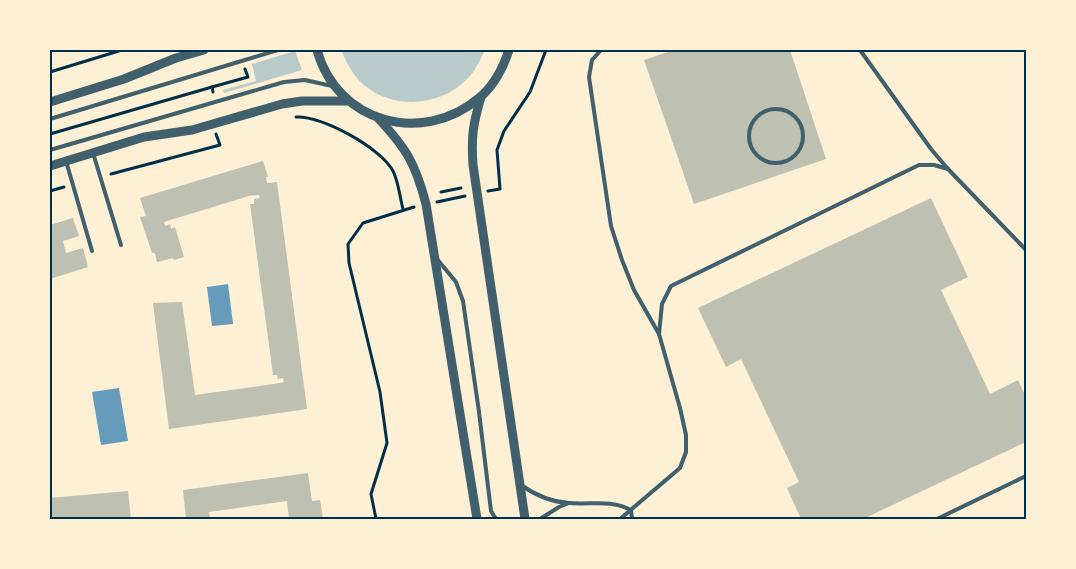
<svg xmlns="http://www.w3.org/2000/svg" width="1076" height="569" font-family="'Crimson Pro',serif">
<rect width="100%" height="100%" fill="#fdf0d5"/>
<g fill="#b9caca">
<path d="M341,50H484L483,54C479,62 475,71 469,77C443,106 395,111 364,85C353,76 347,63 341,50Z"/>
<path d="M295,51L302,70L224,93L223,90L256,81L252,64Z"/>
</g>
<g fill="#669bbc">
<path d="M228,284L233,324L212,326L207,287Z"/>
<path d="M119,388L128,441L101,445L92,392Z"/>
</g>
<g fill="#bec0b2">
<path d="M674,50H790L826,159L694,204L644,60Z"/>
<path d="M263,161L268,177H266L267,183L277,182L307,409L169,429L153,303L182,302L195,395L274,384L284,382L283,378L278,379L277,375H273L250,204H254V199L260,198L259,195L249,196L164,222L165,226L170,224L171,229L175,227L184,257L174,260L173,258L157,262L155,253H152L140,217L146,216L140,198Z"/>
<path d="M931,198L968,277L941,290L990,394L1018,380L1026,397V442L863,519H801L787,488L799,482L741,359L726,367L698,308Z"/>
<path d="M73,218L79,236L63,241L66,253L83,248L88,267L50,279V225Z"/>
<path d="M308,473L312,501L320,500L323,519H289L287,501L209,512L210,519H186L183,490Z"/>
<path d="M128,491L131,519H50V498Z"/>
</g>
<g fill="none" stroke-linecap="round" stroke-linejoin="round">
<g stroke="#003049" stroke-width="3">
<path d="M50,72L122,50"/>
<path d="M212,87L248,77L245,69"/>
<path d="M296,117C321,115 381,148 393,171C398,180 400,198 403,209"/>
<path d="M50,134L212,87L213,92"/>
<path d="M111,174L220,145L216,134"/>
<path d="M50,191L64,187"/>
<path d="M488,191L500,189L497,150L504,131L530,92L546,50"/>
<path d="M441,192L461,188"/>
<path d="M437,202L465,196"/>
<path d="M376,519L371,494L387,443L380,392L349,263L348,244L363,223L414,207"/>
</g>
<g stroke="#3f606c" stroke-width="4">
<path d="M601,50L592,60L589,77L611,226L622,260L634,290L659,334L680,408L686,435V452L680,468L620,519"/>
<path d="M860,50L931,149L948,169L1026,250"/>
<circle cx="776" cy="136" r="27"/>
<path d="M50,119L278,50"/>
<path d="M50,150L284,82L305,80L332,86"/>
<path d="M93,153L121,245"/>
<path d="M66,161L92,251"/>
<path d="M437,259L456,282L463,301L479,412L491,511L496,519"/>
<path d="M659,334L662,304L671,286L919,165H934L948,169"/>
<path d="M521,485C535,495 552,502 569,503C591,505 610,499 631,510"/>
<path d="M631,510L632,519"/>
<path d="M540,519L559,507L569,503"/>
<path d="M937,519L1026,476"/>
</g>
<g stroke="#3f606c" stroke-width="9">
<path d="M317,50C337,123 422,146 479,98C494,86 503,68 509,50"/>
<path d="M481,97C473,124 471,137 473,165L525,519"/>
<path d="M50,102L124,79L176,58L204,50"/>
<path d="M377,117C406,148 415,162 426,204L477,519"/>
<path d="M50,166L144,137L192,130L282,104L302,101H347"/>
</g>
</g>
<rect width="1076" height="569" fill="none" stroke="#fdf0d5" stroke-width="102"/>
<rect x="51" y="51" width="974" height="467" fill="none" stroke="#003049" stroke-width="2"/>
</svg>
